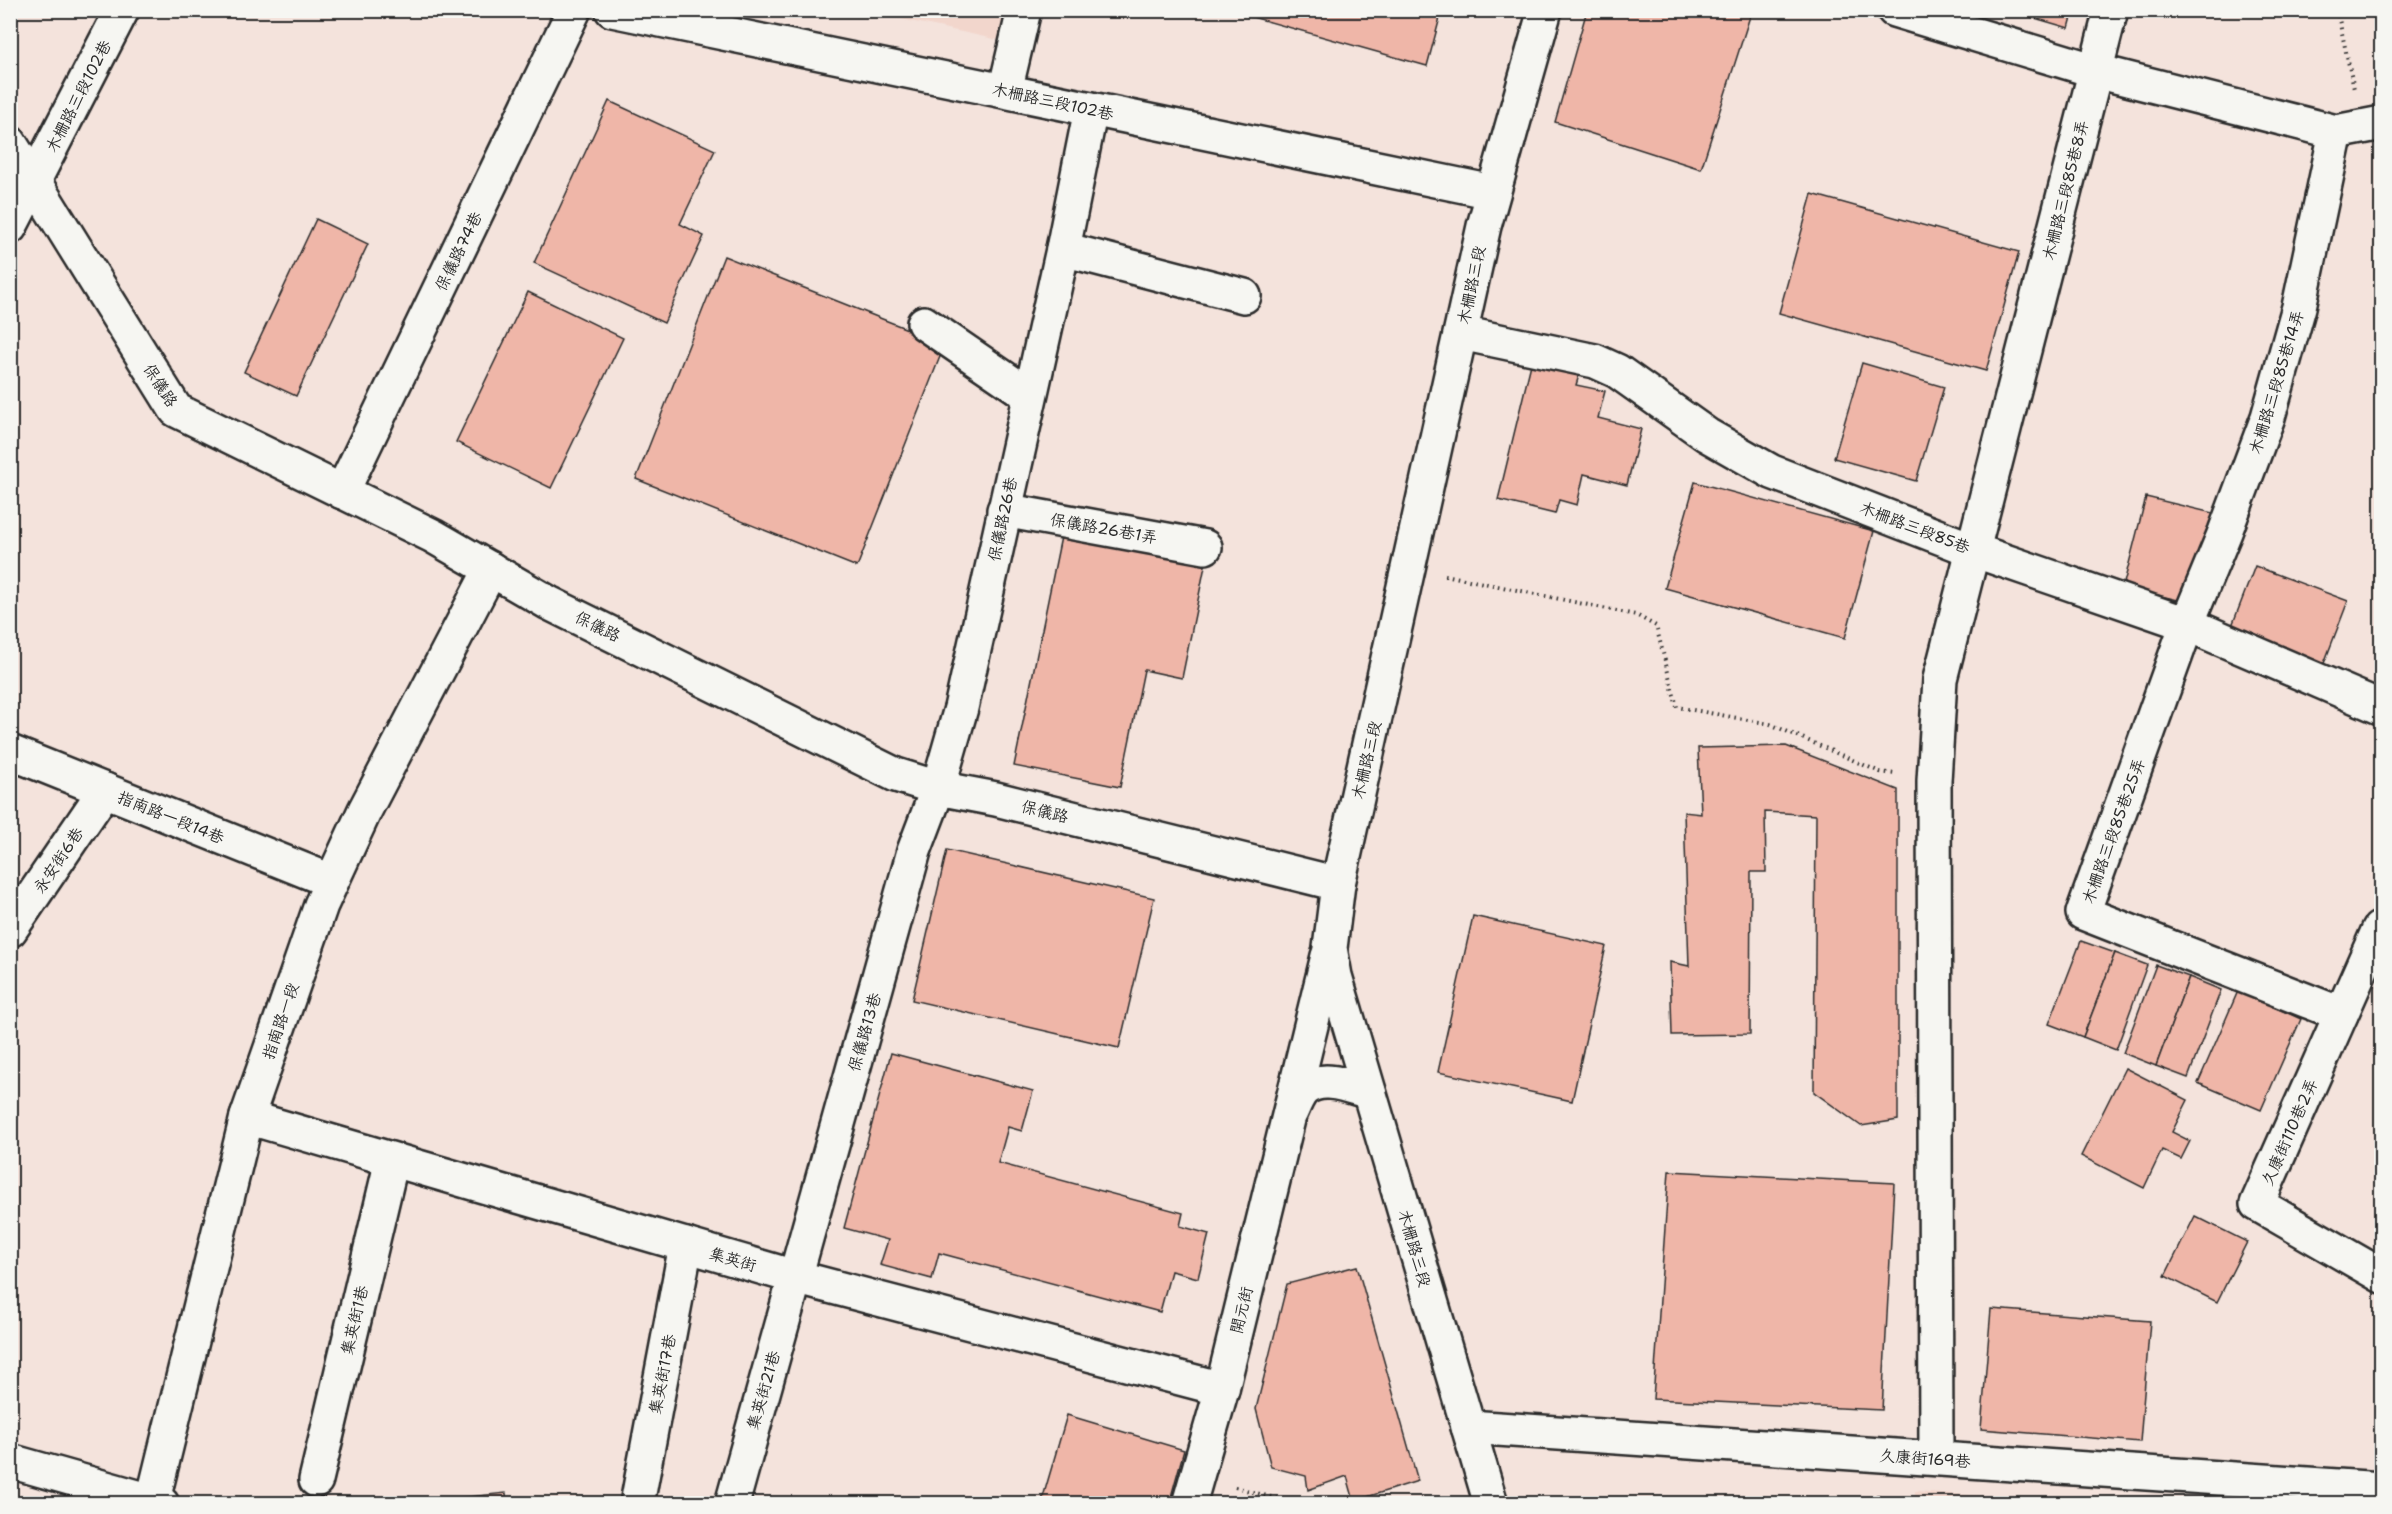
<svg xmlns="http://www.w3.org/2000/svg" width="2392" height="1514" font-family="'Shantell Sans','LXGW WenKai TC',sans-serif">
<rect width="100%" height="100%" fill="#f4e3dc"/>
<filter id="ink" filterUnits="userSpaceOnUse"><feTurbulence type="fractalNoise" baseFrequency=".0167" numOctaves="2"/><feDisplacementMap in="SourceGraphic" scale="12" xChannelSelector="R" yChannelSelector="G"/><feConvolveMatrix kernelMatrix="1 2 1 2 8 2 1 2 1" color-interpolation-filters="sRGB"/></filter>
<g filter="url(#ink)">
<g fill="#f2d6cc">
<path d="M864,11L1006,10V11L999,40Z"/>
<path d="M1915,1491L2080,1503H1915Z"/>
</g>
<g fill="#efb6a8" stroke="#2b2b2b" stroke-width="1.5">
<path d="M1247,10H1442L1427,66L1245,15Z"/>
<path d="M1587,10H1752L1701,169L1555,122Z"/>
<path d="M2007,10H2074L2069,28Z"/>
<path d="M609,101L715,150L680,224L704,236L664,323L534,263Z"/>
<path d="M1812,194L2019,252L1986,371L1779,313Z"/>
<path d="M316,219L368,244L296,396L244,372Z"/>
<path d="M724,256L945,344L857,567L636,479Z"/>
<path d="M528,292L623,338L551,488L456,442Z"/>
<path d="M1532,360L1580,372L1576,385L1605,391L1598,418L1641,429L1627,485L1584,474L1577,505L1559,500L1555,514L1498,500Z"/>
<path d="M1862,363L1944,387L1916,481L1834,458Z"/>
<path d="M1695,482L1874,531L1845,638L1665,588Z"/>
<path d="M2146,497L2221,515L2199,605L2123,587Z"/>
<path d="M1062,532L1206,561L1182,678L1144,670L1120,787L1014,766Z"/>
<path d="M2255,566L2348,601L2323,666L2230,631Z"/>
<path d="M1786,746L1898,790V1120L1861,1126L1814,1092L1816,815L1765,812L1766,872H1751L1750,1034L1672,1035L1670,962L1689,966L1684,812L1701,814L1698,748Z"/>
<path d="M947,850L1154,898L1119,1048L912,1000Z"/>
<path d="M1473,916L1606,946L1572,1101L1438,1072Z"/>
<path d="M2081,941L2115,953L2083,1037L2049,1024Z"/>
<path d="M2115,953L2147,965L2116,1050L2083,1037Z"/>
<path d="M2156,965L2189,977L2156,1066L2123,1053Z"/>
<path d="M2189,977L2221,990L2188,1078L2156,1066Z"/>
<path d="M2238,991L2301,1019L2261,1110L2198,1083Z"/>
<path d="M891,1053L1033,1091L1022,1131L1008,1127L998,1163L1183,1213L1180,1226L1209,1234L1198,1278L1171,1271L1160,1312L939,1253L932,1279L880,1265L888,1240L844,1228Z"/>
<path d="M2125,1068L2188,1100L2172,1132L2190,1141L2181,1159L2162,1150L2144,1188L2081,1156Z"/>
<path d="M1669,1171L1894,1183L1882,1410L1653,1399Z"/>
<path d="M2195,1216L2247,1242L2217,1302L2165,1276Z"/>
<path d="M1357,1266L1418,1481L1354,1501L1347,1476L1308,1490L1306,1476L1271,1467L1256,1409L1287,1284Z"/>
<path d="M1991,1309L2150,1321L2140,1442L1981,1429Z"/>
<path d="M1067,1415L1184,1450L1169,1504H1041Z"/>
<path d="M506,1493L507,1504H401Z"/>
</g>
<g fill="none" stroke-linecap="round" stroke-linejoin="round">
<g stroke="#2b2b2b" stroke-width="38">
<g id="minor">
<path d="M612,10L1493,192"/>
<path d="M1894,10L2096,71L2336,132L2382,123"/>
<path d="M1005,91L1024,10"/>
<path d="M2336,132L2299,307L2268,417L2225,532L2187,624L2083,913L2341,1014"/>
<path d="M10,143L176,410L433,536L549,603L896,775L938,788L996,799L1338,884"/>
<path d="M10,227L122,10"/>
<path d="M1063,249L1244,296"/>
<path d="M924,323L1029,395"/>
<path d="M1461,333L1595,361L1617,371L1707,435L1772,472L1973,550L2187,624L2382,708"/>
<path d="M342,492L574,10"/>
<path d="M1004,510L1205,547"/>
<path d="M10,752L331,881"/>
<path d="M2379,929L2257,1204L2382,1276"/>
<path d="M10,930L105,790"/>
<path d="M1291,1112C1294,1105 1298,1095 1303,1090C1322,1074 1348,1086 1369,1092"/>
<path d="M247,1117L795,1277L1222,1389"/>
<path d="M1468,1427L2382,1489"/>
<path d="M1936,1458L1934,781L1940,679L2111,10"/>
<path d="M10,1461L162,1504"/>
<path d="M316,1480L392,1160"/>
<path d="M152,1504L247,1117L321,905L365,810L491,569"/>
<path d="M637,1504L686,1245"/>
<path d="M732,1504L914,851L938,788L961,708L1063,249L1091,109"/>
<path d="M1189,1504L1222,1389L1328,956"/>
<path d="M1491,1504L1335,976L1330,948L1338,884L1484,226L1545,10"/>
</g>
</g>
<g stroke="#2b2b2b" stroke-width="4" stroke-dasharray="1.5 4.5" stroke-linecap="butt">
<path d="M2337,10L2354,89"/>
<path d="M1445,575L1636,615L1656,626L1677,707L1770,724L1880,772L1895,774"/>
<path d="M1235,1487L1296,1504"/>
<path d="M1878,1494V1504"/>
</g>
<use href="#minor" stroke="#f6f6f2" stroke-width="33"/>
</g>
</g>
<g text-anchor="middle" stroke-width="6" stroke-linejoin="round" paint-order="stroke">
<g font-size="16" fill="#2b2b2b" stroke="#f6f6f2">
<text transform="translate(78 96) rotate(-63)" y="6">木柵路三段102巷</text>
<text transform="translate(1053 101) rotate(12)" y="6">木柵路三段102巷</text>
<text transform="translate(2065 190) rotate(-76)" y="6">木柵路三段85巷8弄</text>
<text transform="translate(458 251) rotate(-64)" y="6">保儀路74巷</text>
<text transform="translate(1471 285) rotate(-78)" y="6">木柵路三段</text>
<text transform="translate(2276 382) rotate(-73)" y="6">木柵路三段85巷14弄</text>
<text transform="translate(161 385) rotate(57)" y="6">保儀路</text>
<text transform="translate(1002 519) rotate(-78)" y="6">保儀路26巷</text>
<text transform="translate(1915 527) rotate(21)" y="6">木柵路三段85巷</text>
<text transform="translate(1104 528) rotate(10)" y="6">保儀路26巷1弄</text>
<text transform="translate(598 626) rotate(26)" y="6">保儀路</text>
<text transform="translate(1366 760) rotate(-77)" y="6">木柵路三段</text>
<text transform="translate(1045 811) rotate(14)" y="6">保儀路</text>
<text transform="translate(171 817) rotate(22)" y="6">指南路一段14巷</text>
<text transform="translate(2113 831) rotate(-70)" y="6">木柵路三段85巷25弄</text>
<text transform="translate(58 860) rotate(-56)" y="6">永安街6巷</text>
<text transform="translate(280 1021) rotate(-71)" y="6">指南路一段</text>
<text transform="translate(864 1032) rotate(-74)" y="6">保儀路13巷</text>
<text transform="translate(2289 1132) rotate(-66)" y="6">久康街110巷2弄</text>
<text transform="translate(1415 1248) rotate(74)" y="6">木柵路三段</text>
<text transform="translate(733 1259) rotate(16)" y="6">集英街</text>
<text transform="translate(1241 1310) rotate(-76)" y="6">開元街</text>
<text transform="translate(354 1320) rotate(-77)" y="6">集英街1巷</text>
<text transform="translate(662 1374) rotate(-79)" y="6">集英街17巷</text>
<text transform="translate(763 1390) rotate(-74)" y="6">集英街21巷</text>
<text transform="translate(1925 1458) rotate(4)" y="6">久康街169巷</text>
</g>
</g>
<rect width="2392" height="1514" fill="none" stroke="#f6f6f2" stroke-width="36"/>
<rect x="18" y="18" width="2356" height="1478" fill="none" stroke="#2b2b2b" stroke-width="2" filter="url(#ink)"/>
</svg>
